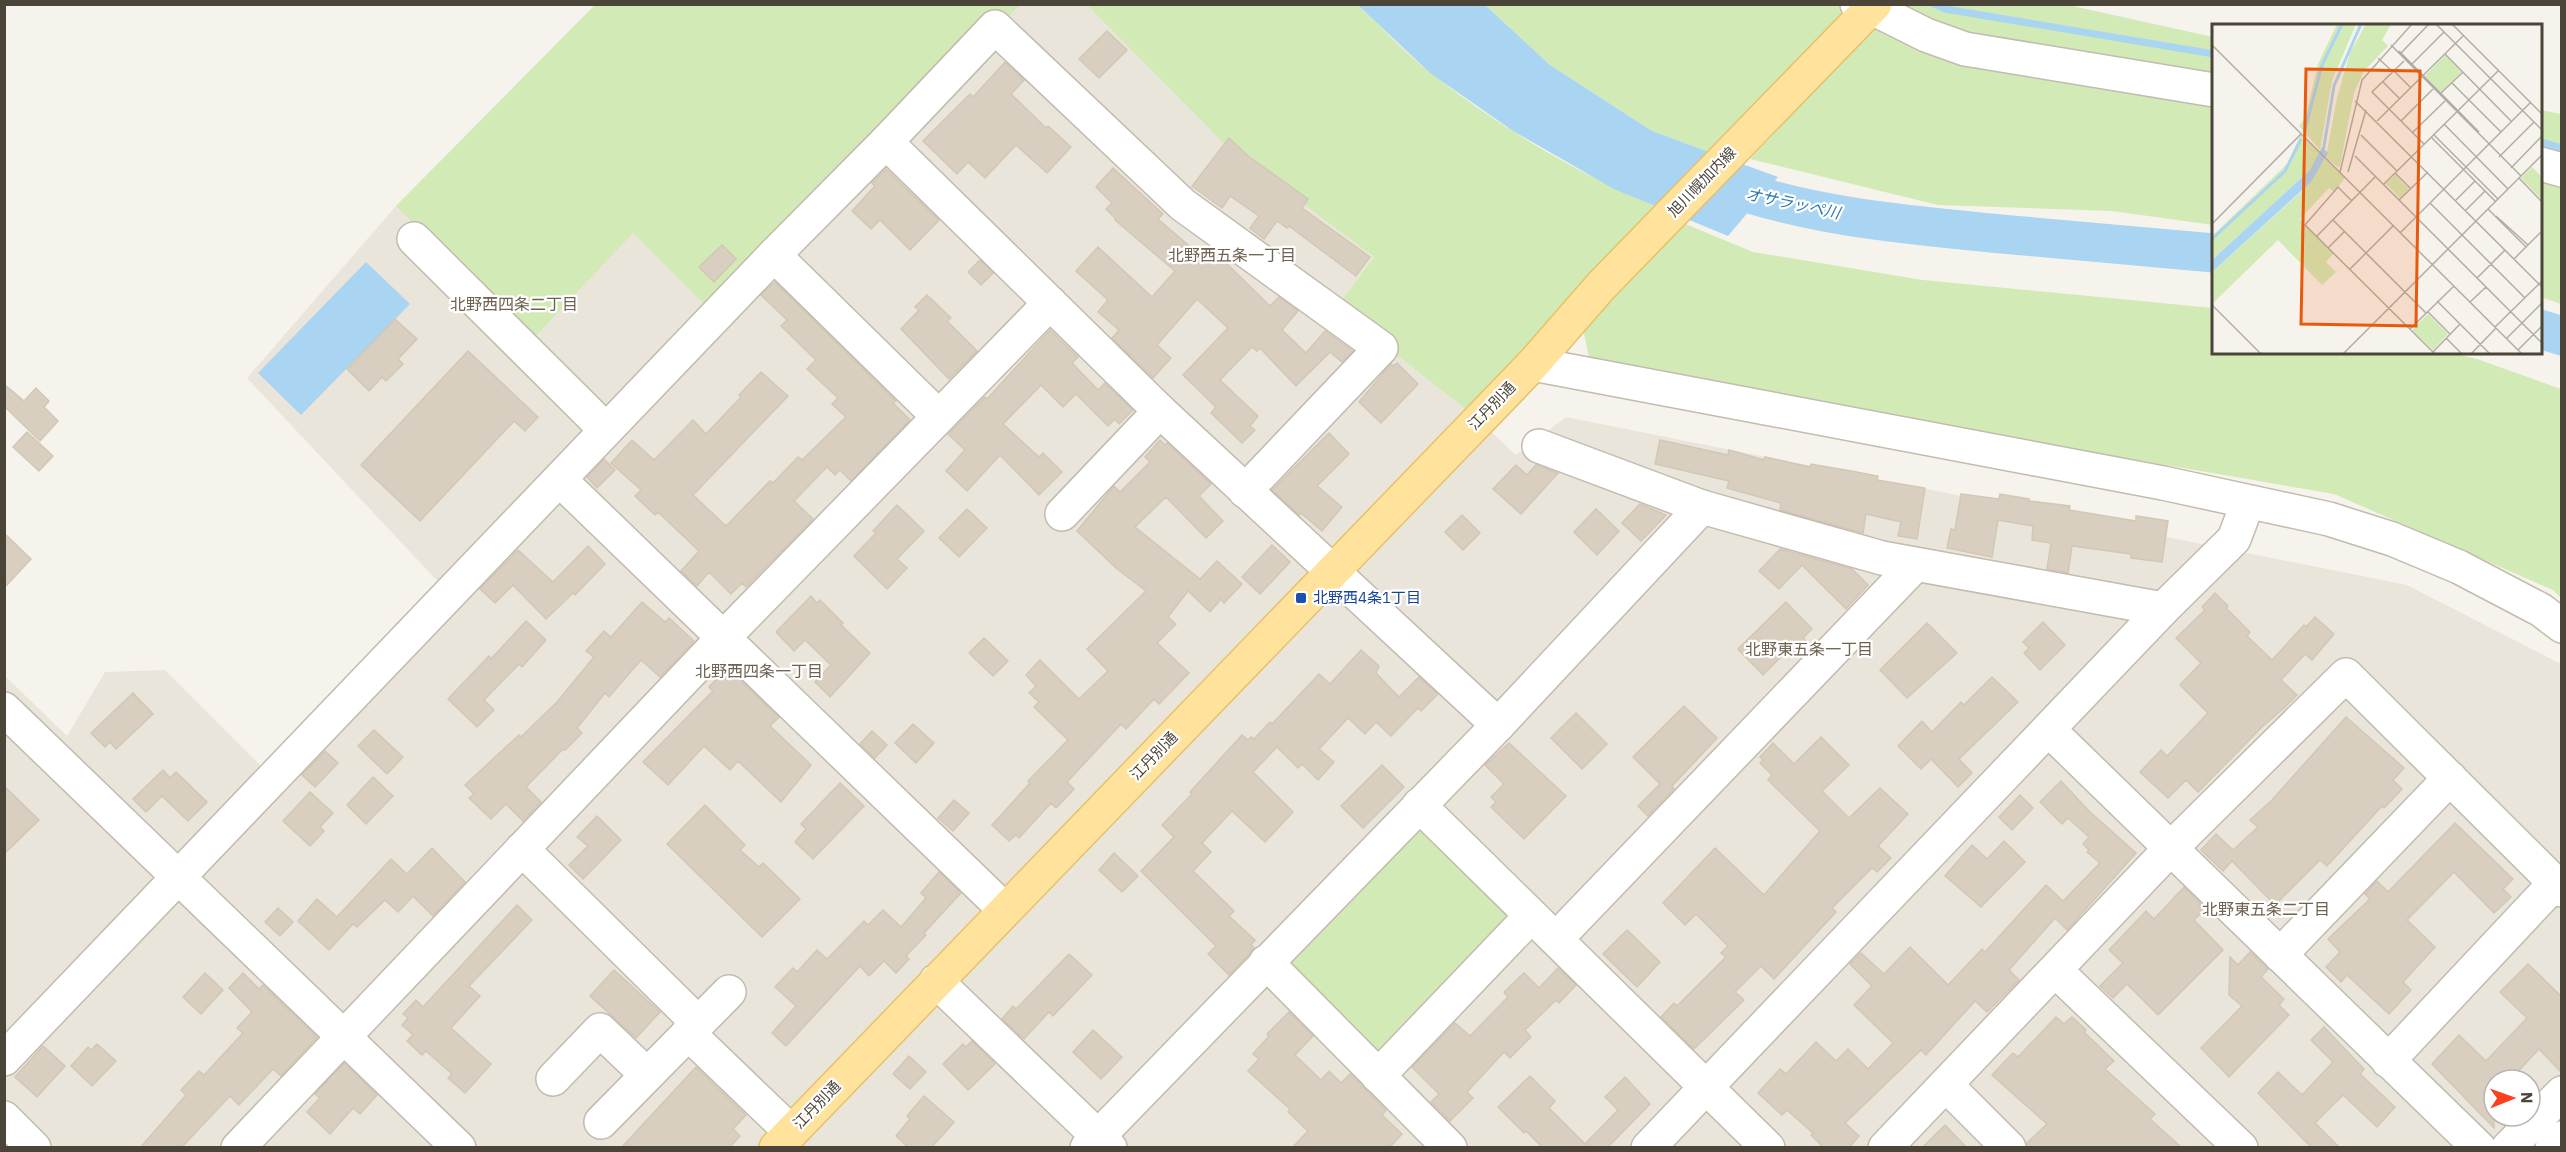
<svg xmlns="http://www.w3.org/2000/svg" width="2566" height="1152" font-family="'IBM Plex Sans','Noto Sans JP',sans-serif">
<rect width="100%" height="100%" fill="#f6f3ec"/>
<path fill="#eae5da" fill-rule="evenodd" d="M595,5H1087L1227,147L1374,257L1336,308L1472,414L1516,455L1566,417L2407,585L2561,664V1147H5L4,675L67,736L105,672L165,670L265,770L444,588L247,378L396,206ZM2494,1080H2530V1116H2494Z"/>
<g fill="#d2eab5">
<path d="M595,5H1020L717,317L633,233L533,339L396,206Z"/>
<path d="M1087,5H1358C1382,27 1405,53 1432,74C1501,128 1579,175 1661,208L1472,414L1336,308L1374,257L1227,147Z"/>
<path d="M1485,5H1869L1718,155L1652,131L1550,65Z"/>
<path d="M1895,5H2068L2213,37V225L2112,211L1938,205L1750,159Z"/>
<path d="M2541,110L2561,114V304L2541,297Z"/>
<path d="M1683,223L1753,252L1923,280L2213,308L2214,352H2446L2477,359L2561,389V598L2553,590L2334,494L1591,366L1583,329Z"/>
<path d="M1426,823L1519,919L1375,1062L1281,966Z"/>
</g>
<g fill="#a9d4f2">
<path d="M1358,5H1485L1550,65L1652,131L1778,177L1728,236L1614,189L1513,131L1430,73Z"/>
<path d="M366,262L410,304L301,415L258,373Z"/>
</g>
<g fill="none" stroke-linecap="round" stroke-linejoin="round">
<g stroke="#a9d4f2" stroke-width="7">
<path d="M1934,4L1945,9L2214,54"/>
<path d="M2540,142L2562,148"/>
</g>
<g stroke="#a9d4f2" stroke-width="39">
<path d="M1710,180C1799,215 1896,224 1991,233C2065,240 2139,246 2214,253"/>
<path d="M2540,329L2562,336"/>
</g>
</g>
<g fill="#d8cfc1" stroke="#d3c7b4" stroke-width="1.5">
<path d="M1107,31L1127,50L1099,78L1079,59Z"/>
<path d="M1005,62L1024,80L1011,94L1046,128L1048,126L1071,147L1047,173L1016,145L985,178L968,162L957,174L923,141L970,94L973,97Z"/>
<path d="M1229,138L1248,156L1308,199L1302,208L1370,257L1356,276L1289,226L1287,228L1277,221L1264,239L1250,228L1259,216L1230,196L1222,208L1192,186Z"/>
<path d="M1113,168L1163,214L1158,219L1201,256L1203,252L1210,257L1211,255L1222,263L1224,261L1270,306L1279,297L1298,311L1282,330L1306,353L1325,331L1353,351L1342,362L1330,352L1296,386L1260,348L1257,351L1252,347L1220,380L1258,416L1250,426L1255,430L1242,443L1211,413L1216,407L1183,375L1228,328L1197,299L1157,345L1171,358L1153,378L1112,338L1119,330L1098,312L1108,300L1076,271L1098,247L1152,297L1175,271L1115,220L1116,219L1106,209L1112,203L1096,187Z"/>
<path d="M886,169L939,220L910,250L880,220L871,229L852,211L875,186L872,183Z"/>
<path d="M722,245L736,259L714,282L699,267Z"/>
<path d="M980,260L993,273L981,285L968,272Z"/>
<path d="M775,282L896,401L893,403L910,420L851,481L840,470L835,475L827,467L794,501L813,519L746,587L742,583L731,594L709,572L697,586L681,571L699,551L658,512L655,515L635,496L641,490L611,463L632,440L654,460L693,420L706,434L741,397L739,395L761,372L788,396L693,495L726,526L770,481L773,483L798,457L802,460L846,417L832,404L838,398L807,369L816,360L781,326L787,320L761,295Z"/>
<path d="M927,295L951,318L947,321L977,351L949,379L901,329L919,310L915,307Z"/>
<path d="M395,319L417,339L398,359L403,364L386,381L382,377L369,391L347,369Z"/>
<path d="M1050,330L1078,357L1072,363L1098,390L1105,383L1133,410L1119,424L1115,419L1108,426L1076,394L1063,407L1041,385L1003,424L1039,457L1043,453L1062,472L1039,495L1000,455L967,491L946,471L965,450L948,434L985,397L987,399Z"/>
<path d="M468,351L538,417L525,431L514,421L420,521L361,465Z"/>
<path d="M1397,363L1418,384L1381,423L1359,402L1391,364L1393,366Z"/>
<path d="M4,384L24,401L36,388L49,401L44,407L58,421L40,441L4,406Z"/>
<path d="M27,432L53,456L39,471L13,447Z"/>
<path d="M1329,433L1349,454L1317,486L1342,507L1322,531L1301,513L1299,515L1272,490Z"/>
<path d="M1160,440L1165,445L1167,443L1211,484L1199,496L1223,521L1206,538L1166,497L1135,527L1200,579L1217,561L1242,584L1224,603L1221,599L1210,612L1188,591L1168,617L1176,624L1157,643L1189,673L1159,704L1154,699L1126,729L1121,724L1067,782L1074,789L1056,808L1051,803L1019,838L1016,835L1009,841L992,825L1030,783L1028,781L1068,740L1034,707L1039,702L1029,693L1036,686L1026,675L1040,660L1079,699L1108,671L1087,649L1146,591L1116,568L1077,531L1114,486L1120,492L1150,462L1145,457Z"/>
<path d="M1660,440L1728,455L1729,450L1764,460L1765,457L1810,467L1811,464L1851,471L1878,476L1877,480L1925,488L1917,539L1898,536L1901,522L1866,514L1863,533L1780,510L1781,503L1727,488L1729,481L1655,464Z"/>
<path d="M604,459L615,470L597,488L587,477Z"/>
<path d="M1516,465L1527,475L1536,465L1558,473L1521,514L1493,489Z"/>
<path d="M1961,494L1999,499L2000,494L2029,499V501L2070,506L2069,510L2136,521V516L2168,521L2162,562L2131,558V554L2072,546L2068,573L2047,569L2051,543L2032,540L2033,526L1998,520L1992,557L1947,548L1951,529L1955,530Z"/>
<path d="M1640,504L1666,515L1641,541L1622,523Z"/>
<path d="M897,505L924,531L897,559L907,568L887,589L854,556L876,533L873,531Z"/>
<path d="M967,509L987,528L959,557L939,538Z"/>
<path d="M1596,509L1619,531L1597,555L1574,532Z"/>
<path d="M1462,515L1480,533L1463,550L1445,532Z"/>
<path d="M4,533L31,559L4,588Z"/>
<path d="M1272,545L1290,562L1260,594L1242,577Z"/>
<path d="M588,546L605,564L575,595L573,593L546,619L513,585L495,603L480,589L518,550L553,582Z"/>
<path d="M1780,549L1852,569L1868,585L1846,609L1802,565L1779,589L1759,571Z"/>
<path d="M2215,593L2228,606L2226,608L2250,632L2247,636L2272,660L2304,625L2306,627L2315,617L2334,634L2312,660L2305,654L2281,680L2297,695L2284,708L2262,727L2198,792L2186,780L2168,798L2140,772L2161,750L2167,756L2208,713L2180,685L2201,663L2176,638L2205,610L2202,607Z"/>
<path d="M811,596L817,603L820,600L843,623L841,625L870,653L830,697L815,682L831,665L805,640L794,651L776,632Z"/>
<path d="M642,602L665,622L669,618L694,641L660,677L641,660L609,697L605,693L577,728L582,733L565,750L563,749L526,787L541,802L523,821L506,804L491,819L469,798L474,794L465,785L519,735L521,737L557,702L594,657L586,651L604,631L611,637Z"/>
<path d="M1786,602L1812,629L1803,638L1807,642L1794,656L1788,650L1763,675L1738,649Z"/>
<path d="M526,621L546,640L522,667L519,664L484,700L494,710L477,727L448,699L489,656L491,659Z"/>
<path d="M2043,622L2065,645L2040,670L2024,653L2029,648L2023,642Z"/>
<path d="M1927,623L1957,653L1907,698L1880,670Z"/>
<path d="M984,638L1008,661L993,676L969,653Z"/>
<path d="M1361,650L1379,666L1376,673L1399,697L1419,677L1438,694L1421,711L1418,708L1391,736L1376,722L1365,734L1348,718L1319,749L1334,762L1318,780L1302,764L1298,768L1277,747L1253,772L1293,812L1265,842L1232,811L1202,843L1211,852L1193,871L1234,911L1229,916L1255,940L1251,945L1254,948L1250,953L1229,975L1208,954L1216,946L1141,871L1174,837L1162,825L1192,794L1190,792L1242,735L1248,740L1251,737L1254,739L1270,722L1272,724L1319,674L1330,684Z"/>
<path d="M727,668L779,717L770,726L811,765L781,802L738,761L730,770L704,746L668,785L643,762L713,691L709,687Z"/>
<path d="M1992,677L2018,702L1959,759L1972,773L1958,787L1931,759L1921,769L1898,746L1922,721L1932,732L1961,702L1964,705Z"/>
<path d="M133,693L153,714L116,749L110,742L105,747L91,733Z"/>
<path d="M1684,706L1717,738L1672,786L1674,789L1648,816L1638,806L1660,784L1633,757Z"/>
<path d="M1576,713L1607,744L1582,769L1551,738Z"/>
<path d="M2346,717L2404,768L2393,780L2402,789L2384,808L2382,806L2327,866L2320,860L2275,905L2232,861L2223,871L2201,850L2216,834L2233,850L2258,827L2250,820L2272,800Z"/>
<path d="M913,724L934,743L916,763L895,743Z"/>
<path d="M374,730L403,757L387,774L358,746Z"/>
<path d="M872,731L887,745L875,758L860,744Z"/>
<path d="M1821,737L1849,765L1822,791L1849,818L1880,788L1908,814L1878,846L1891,858L1877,872L1872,868L1832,908L1836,912L1774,979L1761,966L1735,992L1744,1000L1694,1049L1661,1017L1674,1003L1677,1006L1726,957L1721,953L1728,946L1696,914L1685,925L1663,903L1715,848L1764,895L1820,831L1768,780L1772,775L1760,763L1763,760L1760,757L1773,743L1794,764Z"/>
<path d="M1509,743L1566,796L1524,839L1491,807L1496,802L1491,797L1504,784L1485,765Z"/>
<path d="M325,751L338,763L315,787L302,775Z"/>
<path d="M1382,765L1404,787L1363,828L1341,806Z"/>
<path d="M163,770L170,778L176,772L207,802L188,821L162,796L146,812L133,799Z"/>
<path d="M373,777L393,796L366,824L347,805Z"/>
<path d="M2061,781L2088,810L2136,853L2067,930L2055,918L2009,970L2019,980L1987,1012L1975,1001L1926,1055L1921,1050L1845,1123L1859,1136L1849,1148H1824L1811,1135L1813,1133L1787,1110L1782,1115L1758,1093L1780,1069L1786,1074L1816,1042L1836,1061L1848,1049L1868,1069L1893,1043L1854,1005L1872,986L1850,964L1861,953L1884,974L1910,947L1948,985L1982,949L1985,952L2046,885L2063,901L2100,863L2087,852L2089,850L2083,844L2089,837L2068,818L2062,824L2040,802Z"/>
<path d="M840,783L864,806L813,859L795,842L806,829L801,824Z"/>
<path d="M4,786L39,820L4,854Z"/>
<path d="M310,792L333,813L320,827L324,831L310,846L283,821Z"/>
<path d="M2020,795L2033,808L2012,830L1999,817Z"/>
<path d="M954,800L969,813L953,831L938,818Z"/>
<path d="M705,805L745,845L740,850L759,867L763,863L800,899L762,937L667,844Z"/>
<path d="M597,816L621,840L583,879L569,865L588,846L577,837Z"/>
<path d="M2455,823L2513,879L2503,889L2511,897L2494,913L2454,872L2407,920L2435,947L2403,982L2411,990L2389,1014L2347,975L2341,982L2326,967L2340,952L2328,939L2370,899L2365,894L2377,881L2388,892Z"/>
<path d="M2004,841L2025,862L1981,907L1945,876L1972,845L1987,859Z"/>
<path d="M432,848L465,882L433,916L413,896L398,912L385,900L357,927L353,924L329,950L298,921L317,899L337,917L391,859L407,874Z"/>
<path d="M1114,853L1138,876L1122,892L1099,870Z"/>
<path d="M939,872L961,893L924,933L926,935L906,956L909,959L896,973L884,961L869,976L860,966L786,1046L772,1033L796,1006L775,987L793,968L797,972L817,950L827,959L864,921L868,925L883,910L901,927L926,898L921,893Z"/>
<path d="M2184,887L2201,904L2199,907L2203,911L2194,920L2223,950L2158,1015L2127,984L2113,998L2100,986L2123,963L2109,950L2146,911L2154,919Z"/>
<path d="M517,905L532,920L469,986L480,996L451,1028L491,1064L465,1093L448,1078L452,1074L426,1051L422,1055L407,1041L413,1035L402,1025L408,1018L403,1014L416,1000L423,1007Z"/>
<path d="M278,908L293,922L280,936L265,922Z"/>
<path d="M1627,930L1660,962L1637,987L1603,954Z"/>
<path d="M2250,952L2268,969L2261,977L2284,999L2279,1005L2289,1015L2229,1077L2201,1048L2242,1006L2229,995L2230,957L2238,965Z"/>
<path d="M1069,954L1092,975L1053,1016L1049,1012L1024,1039L1002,1019L1013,1006L1016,1009Z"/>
<path d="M2528,964L2562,997V1073L2539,1049L2510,1080H2494V1128L2432,1064L2459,1035L2486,1061L2527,1018L2500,992Z"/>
<path d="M1558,968L1576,985L1559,1003L1556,1000L1525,1030L1531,1037L1510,1058L1504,1052L1467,1092L1473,1098L1450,1121L1431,1102L1439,1094L1412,1067L1455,1023L1470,1036L1508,997L1504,992L1524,973L1539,988Z"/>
<path d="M614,970L660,1012L636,1038L590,996Z"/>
<path d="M205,973L223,990L201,1014L183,997Z"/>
<path d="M243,973L259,989L263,985L317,1037L281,1076L273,1069L239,1105L230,1096L181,1148H140L186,1095L181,1090L199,1071L204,1075L243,1033L237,1028L252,1012L229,988Z"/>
<path d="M1289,1012L1313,1036L1295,1055L1321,1080L1329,1071L1341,1083L1350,1074L1386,1110L1382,1115L1402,1134L1389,1148H1292L1308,1131L1288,1112L1290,1109L1248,1071L1259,1059L1253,1054L1269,1036L1267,1034Z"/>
<path d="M2056,1017L2064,1024L2072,1017L2086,1030L2084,1032L2114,1061L2105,1069L2155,1114L2150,1119L2182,1148H2027V1143L2047,1124L1992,1075L2013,1053L2018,1057Z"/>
<path d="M2324,1027L2364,1069L2360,1074L2395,1107L2377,1127L2343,1095L2315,1123L2340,1148H2312L2258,1093L2278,1072L2302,1095L2333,1062L2311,1040Z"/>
<path d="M1093,1030L1122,1057L1101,1079L1073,1052Z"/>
<path d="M972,1041L995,1064L968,1090L943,1064L963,1044L966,1047Z"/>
<path d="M97,1044L116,1061L92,1086L71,1066L88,1047L91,1050Z"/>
<path d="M43,1046L65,1066L37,1097L15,1077Z"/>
<path d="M909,1056L926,1072L910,1089L893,1074Z"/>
<path d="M344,1063L377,1095L360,1114L353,1108L330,1134L307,1112L320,1098L315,1094Z"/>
<path d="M696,1067L746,1115L733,1129L740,1136L729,1148H621Z"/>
<path d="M1530,1076L1555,1101L1549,1108L1585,1144L1618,1110L1605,1097L1625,1077L1650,1104L1607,1148H1543L1526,1131L1524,1133L1498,1107Z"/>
<path d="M924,1096L954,1122L931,1148H909L896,1136L910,1119L907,1116Z"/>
<path d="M1945,1125L1967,1148H1922Z"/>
</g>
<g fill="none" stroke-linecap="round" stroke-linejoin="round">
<g stroke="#c2bbae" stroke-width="36">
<g id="minor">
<path d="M1857,4L1872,8L1926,35L1965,49L2214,90"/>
<path d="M886,142L1160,411L1498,725"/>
<path d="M2540,164L2562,170"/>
<path d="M414,239L606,430"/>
<path d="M774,255L938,416"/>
<path d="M1533,364L2163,483L2329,519L2392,539L2459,567L2541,610L2562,626"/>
<path d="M1539,446L1702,507L1882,558L2163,609"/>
<path d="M560,480L1005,910"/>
<path d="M1062,514L1160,411"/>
<path d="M4,709L459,1148"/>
<path d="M2049,730L2479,1148"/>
<path d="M1419,805L1768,1148"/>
<path d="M522,849L698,1023"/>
<path d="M1556,939L1915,565"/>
<path d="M2280,955L2450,778"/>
<path d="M1266,962L1450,1148"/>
<path d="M2056,971L2241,1148"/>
<path d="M936,981L1110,1148"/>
<path d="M688,1033L791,1132"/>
<path d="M4,1059L774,255L886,142L995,27L1183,205L1381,348L1245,491"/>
<path d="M2388,1061L2555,883"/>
<path d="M1378,1076L1531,916"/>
<path d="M553,1079L600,1030L647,1075"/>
<path d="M1946,1085L2009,1148"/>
<path d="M4,1118L34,1148"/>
<path d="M601,1122L729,992"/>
<path d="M238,1148L724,637L1050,303"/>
<path d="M1087,1148L1498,725L1702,507"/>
<path d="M1648,1148L2163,609L2234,539L2248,502"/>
<path d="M1885,1148L2171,848L2346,675L2562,890"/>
<path d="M2508,1148L2562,1093"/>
<path d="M2552,1148L2562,1138"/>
</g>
</g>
<g stroke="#e6c16a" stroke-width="36">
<path id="major" d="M776,1148L1533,364L1601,286L1875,4"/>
</g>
<use href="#minor" stroke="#fff" stroke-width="33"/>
<use href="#major" stroke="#ffe39c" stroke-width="33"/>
</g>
<rect fill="#1a4fb4" stroke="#fff" stroke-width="2" x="1295" y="592" width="12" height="12" rx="3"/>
<g text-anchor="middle" stroke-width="4.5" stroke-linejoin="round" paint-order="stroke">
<g font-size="15" fill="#4b4439" stroke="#fff">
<text transform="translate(1702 182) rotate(-46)" y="5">旭川幌加内線</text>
<text transform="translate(1492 406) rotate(-46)" y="5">江丹別通</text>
<text transform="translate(1154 756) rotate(-46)" y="5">江丹別通</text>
<text transform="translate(817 1105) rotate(-46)" y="5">江丹別通</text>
</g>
<g font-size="15" fill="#164399" stroke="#fff" text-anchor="start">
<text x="1313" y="603">北野西4条1丁目</text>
</g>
<g font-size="16" font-style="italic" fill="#2e7ab2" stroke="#fff">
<text transform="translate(1793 203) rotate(12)" y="6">オサラッペ川</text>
</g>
<g font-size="16" fill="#6e6250" stroke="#fff">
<text x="1232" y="261">北野西五条一丁目</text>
<text x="514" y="310">北野西四条二丁目</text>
<text x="1809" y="655">北野東五条一丁目</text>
<text x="759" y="677">北野西四条一丁目</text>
<text x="2266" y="915">北野東五条二丁目</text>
</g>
</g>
<g transform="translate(2212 24)">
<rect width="330" height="330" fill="#f6f3ec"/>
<path d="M125,0H144L120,57L108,126L87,102L93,94L106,40ZM154,0H179L170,16L176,22L152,47L142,69L128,142L125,143L114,133L125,74L138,29ZM233,31L249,48L229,68L213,52ZM89,110L108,129L98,146L0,236V212L75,140ZM113,135L133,154L122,168L117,164L88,195L122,229L114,238L124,248L110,261L66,216L0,280V248L89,168ZM320,143L330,153V176L309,154ZM183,151L197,165L188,174L174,160ZM216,290L236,310L221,326L200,306Z" fill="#d2eab5"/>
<path d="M110,123L116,129L99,158L0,248V236L98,146Z" fill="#a9d4f2"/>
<path fill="none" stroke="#a9d4f2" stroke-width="3" d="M92,109L110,41L130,0M111,128L122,62L149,0M0,215L73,147L89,115"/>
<path fill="none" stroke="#b2ada4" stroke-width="1.5" d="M224,0L330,106M240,0L330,90M0,21L310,330M179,21L309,152M187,27L267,108M189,29L217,0M233,30L300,98M166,34L181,48M192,37L160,68L212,120M200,40L232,8M182,47L199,64M171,58L188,75M240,59L289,108M229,69L251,48M143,77L330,263M165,97L252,11M189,97L221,65M232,100L296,165M201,108L233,77M149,111L185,147M222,111L286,175M219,113L283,177M143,132L330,319M287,133L322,98M299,144L330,112M128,148L150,56L200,0M136,148L154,86M183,149L199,165M307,154L330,178M172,160L287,46M187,176L216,148M244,176L263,157M140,177L126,163L93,201L223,330M218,179L313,274M276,185L314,223M254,186L273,167M284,192L316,221M121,196L214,289M0,200L89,110M188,209L319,78M105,212L164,152M116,224L132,208M302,235L330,207M138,245L181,202M265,254L293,226M225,277L278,330M258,278L274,263M0,281L49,330M215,287L238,310M283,303L330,257M198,305L242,262M234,314L250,330M295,314L330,279M306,326L330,302M221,328L248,300M131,330L330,131M259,330L284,304"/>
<path fill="#e8590c" fill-opacity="0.15" stroke="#e8590c" stroke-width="3" d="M94,45L208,47L204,302L89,300Z"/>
<rect width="330" height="330" fill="none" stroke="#4b4439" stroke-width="3"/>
</g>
<rect width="2566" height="1152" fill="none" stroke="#4b4439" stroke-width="12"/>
<g transform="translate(2512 1098) rotate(89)"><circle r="28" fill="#ffffff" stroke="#b7b4b0" stroke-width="1.5"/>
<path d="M0-4.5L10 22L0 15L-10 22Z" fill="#fc3f1d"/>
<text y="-9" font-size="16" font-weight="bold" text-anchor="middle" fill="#4b4439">N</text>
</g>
</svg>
